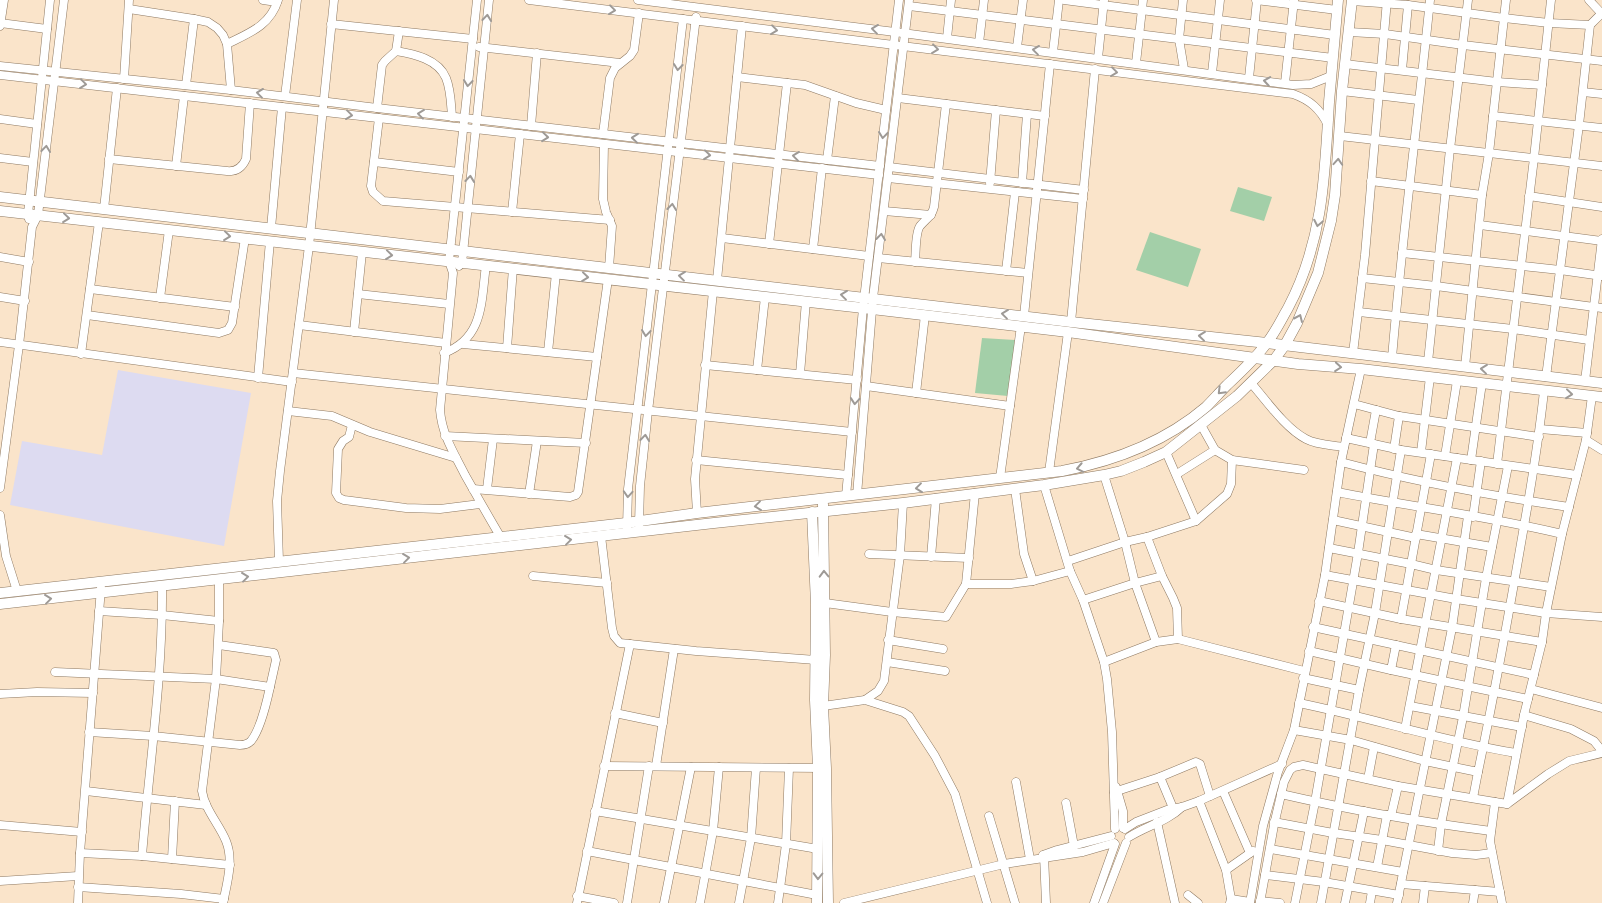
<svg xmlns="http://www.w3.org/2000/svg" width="1602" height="903" font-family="'PT Sans Narrow',sans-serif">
<rect width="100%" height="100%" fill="#fae4ca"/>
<path fill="#dddbf1" d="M118,370L251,393L224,546L10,505L22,441L102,455Z"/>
<g fill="#a3cfa8">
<path d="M1238,187L1272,197L1264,221L1230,211Z"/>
<path d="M1150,232L1201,249L1188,287L1136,270Z"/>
<path d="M982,338L1015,340L1008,396L975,393Z"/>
</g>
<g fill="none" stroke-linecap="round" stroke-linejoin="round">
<g stroke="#8e7962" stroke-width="9">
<g id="street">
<path d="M263,0L277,2"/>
<path d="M477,0L449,261L453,273L440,410C442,435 454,453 465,475C477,496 488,516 500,536"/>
<path d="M529,0L1293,94C1310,100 1320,109 1328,125"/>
<path d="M638,0L895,32L1293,85L1311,84L1331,76"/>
<path d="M1064,0L1335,35"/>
<path d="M1183,0L1179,39L1184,69"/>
<path d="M1256,0L1337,10"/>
<path d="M1589,0L1602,14"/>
<path d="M1352,1L1408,5L1504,18L1549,23L1590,25"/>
<path d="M909,6L1333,58"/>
<path d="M129,9L194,19L208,22L217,28L223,35L227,44L231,90"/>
<path d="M0,23L47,29"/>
<path d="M331,24L473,39"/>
<path d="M0,26L4,0"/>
<path d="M1349,32L1385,34L1463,45L1602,61"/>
<path d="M947,38L951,0"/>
<path d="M979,43L984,0"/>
<path d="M227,44C249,33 270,26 278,0"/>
<path d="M479,47L620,63"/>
<path d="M1017,47L1023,0"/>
<path d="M396,51C414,54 438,59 446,78C451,90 451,105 452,117"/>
<path d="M1053,52L1059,0"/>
<path d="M1098,58L1104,0"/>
<path d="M1136,63L1143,0"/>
<path d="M1345,64L1497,82L1542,85"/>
<path d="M0,66L231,90L377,108L880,166"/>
<path d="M1402,70L1408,5"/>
<path d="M1212,73L1220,0"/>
<path d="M0,75L879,175"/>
<path d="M737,77L805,85L856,103L886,110"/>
<path d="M1249,78L1257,0"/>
<path d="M124,79L129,0"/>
<path d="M1285,83L1294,0"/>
<path d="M186,85L194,19"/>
<path d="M1342,91L1418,100"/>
<path d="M1583,92L1602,94"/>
<path d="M285,96L297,0"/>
<path d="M898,98L1045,116"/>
<path d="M377,108L382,65L385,61L396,51L399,31"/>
<path d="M1493,116L1602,128"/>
<path d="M379,118L371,186L373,192L383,201L610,220"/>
<path d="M0,119L37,124"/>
<path d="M531,126L537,53"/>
<path d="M603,134L610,78L615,68L630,56L634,50L639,13"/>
<path d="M1340,136L1602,166"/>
<path d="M604,144L603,199L606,212L612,226L609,268"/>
<path d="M0,158L33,162"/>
<path d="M109,159L227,171C236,172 242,168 246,159L250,103"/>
<path d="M827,160L835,96"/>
<path d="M374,162L459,172"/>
<path d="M176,166L184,96"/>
<path d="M889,167L1084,190"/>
<path d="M888,178L1083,199"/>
<path d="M1371,181L1482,195"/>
<path d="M990,183L996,110"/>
<path d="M1022,183L1027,114"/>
<path d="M1529,196L1602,207"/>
<path d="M104,209L117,88"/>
<path d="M884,211L931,215"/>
<path d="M512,212L520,134"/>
<path d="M29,219L28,214L50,0"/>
<path d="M1480,225L1602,241"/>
<path d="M271,228L282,107"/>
<path d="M722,238L869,256"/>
<path d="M769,244L787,83"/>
<path d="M813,249L822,168"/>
<path d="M1402,253L1560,270L1602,276"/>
<path d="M0,257L29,262"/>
<path d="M878,258L1028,273"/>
<path d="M915,262C916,253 915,233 920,226C926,219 932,216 934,207L946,104"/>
<path d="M459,266L462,263L489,0"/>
<path d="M1006,271L1015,192"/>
<path d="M1362,278L1436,286L1602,308"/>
<path d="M717,280L742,26"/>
<path d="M90,289L235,307"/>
<path d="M358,294L449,304"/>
<path d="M0,297L25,301"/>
<path d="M160,298L169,230"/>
<path d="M1359,312L1513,329L1589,340"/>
<path d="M87,315L219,333L228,330L232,323L245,238"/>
<path d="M1024,316L1050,64"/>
<path d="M1071,322L1095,69"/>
<path d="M299,325L446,343"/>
<path d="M354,332L362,252"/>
<path d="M0,342L292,382"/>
<path d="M463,344L597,357"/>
<path d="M507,348L513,268"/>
<path d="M548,352L556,273"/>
<path d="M444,353C484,338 481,302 486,265"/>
<path d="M1353,353L1365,255L1387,0"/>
<path d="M81,354L99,222"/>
<path d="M1392,358C1402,238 1418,119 1430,0"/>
<path d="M1428,362L1450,149L1468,0"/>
<path d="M705,365L857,380"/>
<path d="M1465,367L1482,195L1489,153L1506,0"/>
<path d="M757,370L765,297"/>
<path d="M293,373L852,432"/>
<path d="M800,374L806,301"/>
<path d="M1546,377L1579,125L1590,25L1602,13"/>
<path d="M258,378L270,241"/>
<path d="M1585,381L1602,239"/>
<path d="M1251,383C1266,400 1285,428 1306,439C1317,445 1332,445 1344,447"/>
<path d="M866,386L1010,406"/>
<path d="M916,393L925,315"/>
<path d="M1354,404L1399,416L1539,437"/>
<path d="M288,411L332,416L370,432L456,458"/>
<path d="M352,425L349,437L343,441L338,449L336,493L339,498L344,500L406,508L440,509L480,504"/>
<path d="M1201,425L1215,450L1232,460L1304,470"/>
<path d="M1540,429L1587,433"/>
<path d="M445,436L586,443"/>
<path d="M1346,438L1401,450L1577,475"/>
<path d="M1586,440L1602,450"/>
<path d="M1370,443L1376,410"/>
<path d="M1394,449L1399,416"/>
<path d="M1166,452L1196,521"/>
<path d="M1421,452L1430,377"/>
<path d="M1445,456L1457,381"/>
<path d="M696,460L848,475"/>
<path d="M1471,460L1482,383"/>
<path d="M1341,462C1416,482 1492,496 1569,507"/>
<path d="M1497,464L1534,158L1551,0"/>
<path d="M1049,472L1068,332"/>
<path d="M1177,474L1215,450"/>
<path d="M1104,475L1125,542L1135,583L1156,642"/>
<path d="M1000,478L1021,326"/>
<path d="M1044,485L1070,571L1083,600L1104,662L1107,679L1112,732L1115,829"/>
<path d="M0,488L19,345L32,227L38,215L64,0"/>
<path d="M473,489L570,497L576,495L578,492L608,279"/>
<path d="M487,489L493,439"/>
<path d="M1015,489L1024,554L1033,581"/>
<path d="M1337,492C1412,507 1488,516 1562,534"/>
<path d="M529,494L537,441"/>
<path d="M857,495L873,298L909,0"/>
<path d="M846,496L863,308L899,0"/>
<path d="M697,513L695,479L713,291"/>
<path d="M0,515L6,556L17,591"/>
<path d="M1473,517L1481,461"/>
<path d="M1333,520L1416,538"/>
<path d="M639,525L640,486L648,411L696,17"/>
<path d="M627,528L628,489L683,19"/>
<path d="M1416,534L1492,547"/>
<path d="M601,536L612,628L614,636L620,643L696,651L816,660"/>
<path d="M1147,537L1162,576L1173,598L1177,608L1178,639"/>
<path d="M1329,548L1411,564L1436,570L1551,587"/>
<path d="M869,554L969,558"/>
<path d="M931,557L936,498"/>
<path d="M279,561L277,501L280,471L309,246L334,0"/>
<path d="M1068,561L1125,542L1147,537L1196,521L1227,494L1231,484L1232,460"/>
<path d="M1325,575L1456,599L1546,613L1602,617"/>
<path d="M533,576L607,583"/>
<path d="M219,580V621L216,679L202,791C205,810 219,824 226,841C234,860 227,883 223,903"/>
<path d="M966,584H1011L1033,581L1070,571"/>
<path d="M1083,600L1135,583L1162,576"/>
<path d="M1319,601L1401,619L1542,642"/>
<path d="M825,603L892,612L946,617L966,584L975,493"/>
<path d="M99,611L162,615L219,621"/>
<path d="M1401,619L1431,454"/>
<path d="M1313,627L1534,675"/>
<path d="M888,640L943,649"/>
<path d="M1309,651L1391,670L1528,699"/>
<path d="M887,662L945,671"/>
<path d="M1104,662L1156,642L1178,639L1304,671"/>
<path d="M1391,670L1396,645"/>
<path d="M55,672L216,679L270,687L276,660L274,653L219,645"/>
<path d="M1303,678L1359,690"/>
<path d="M1531,689L1602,708"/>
<path d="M0,694L37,692L93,693"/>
<path d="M865,700L878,691L884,681L900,555L903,503"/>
<path d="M1299,703C1372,718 1443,741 1516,753"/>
<path d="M823,706L865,700L903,712L909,716L935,756L955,794L987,903"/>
<path d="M1410,706L1522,727"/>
<path d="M615,713L663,723"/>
<path d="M1524,715L1571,729L1594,741L1602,751"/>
<path d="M1405,729L1457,458"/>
<path d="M1294,730L1351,740L1425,761L1478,772C1495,691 1510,608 1524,526C1532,481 1539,437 1544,391"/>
<path d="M89,732L153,736L240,745C244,745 248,744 251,741C260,730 267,701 270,687"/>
<path d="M604,766L822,768"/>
<path d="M656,766L674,649"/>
<path d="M1160,777L1173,808"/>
<path d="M1368,779L1374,747"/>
<path d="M1016,782L1030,859"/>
<path d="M1116,787L1123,811V828"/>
<path d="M86,791L206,805"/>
<path d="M1223,791L1250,853"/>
<path d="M1114,792L1160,777L1196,762L1200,764L1210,796"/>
<path d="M1281,794C1350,810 1421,822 1491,831"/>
<path d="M1473,798L1478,772"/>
<path d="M1199,801L1226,870L1231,899L1230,903"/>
<path d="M1066,803L1074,846"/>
<path d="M1507,804L1548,774L1569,761L1602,753"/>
<path d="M595,811L818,849"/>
<path d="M989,816L1015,903"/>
<path d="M1391,816L1398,786"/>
<path d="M1157,822L1175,903"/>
<path d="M1274,822L1333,833L1382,840L1452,853L1476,855L1492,853"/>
<path d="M0,825L82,832"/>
<path d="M1125,829L1136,822L1167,810L1182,807L1199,801L1282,764"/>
<path d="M1129,837C1146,826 1168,821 1182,807"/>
<path d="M1270,849L1403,872"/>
<path d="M587,851L817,895"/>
<path d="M1438,851L1441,824L1463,717L1486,578L1508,466"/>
<path d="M80,853L142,856L230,865"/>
<path d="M1043,855L1057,850L1111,836"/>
<path d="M1044,855L1046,903"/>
<path d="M142,856C149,766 163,677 162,587"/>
<path d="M172,859L175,801"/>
<path d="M1377,867L1387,815"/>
<path d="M1226,870L1253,851"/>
<path d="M1265,875L1324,882L1399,895"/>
<path d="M0,881L78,876"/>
<path d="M1401,884L1475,890L1473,903"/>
<path d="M78,887L181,894L224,899"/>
<path d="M1475,890L1500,892"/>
<path d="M1188,895L1198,903"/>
<path d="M577,896L614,903"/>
<path d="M1231,899L1250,902"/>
<path d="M1260,901L1280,903"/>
<path d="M78,903L80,853L101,588"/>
<path d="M577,903L630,644"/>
<path d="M627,903L649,766"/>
<path d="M664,903L691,767"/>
<path d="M700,903L713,831L719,767"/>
<path d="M739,903L751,838L756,768"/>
<path d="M778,903L786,844L789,768"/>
<path d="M844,903L1004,864L1083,852L1114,843"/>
<path d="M1094,903L1115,844"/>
<path d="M1103,903L1126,843"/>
<path d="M1250,903L1263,826L1278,772L1294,730L1325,575L1341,462L1361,369"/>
<path d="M1260,903L1274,825L1284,782L1290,770L1294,767L1303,765L1398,786L1495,802"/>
<path d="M1295,903L1315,802L1358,553L1374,444"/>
<path d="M1321,903L1359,690L1375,613L1401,450"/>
<path d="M1345,903L1364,811"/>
<path d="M1370,903L1372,891"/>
<path d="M1397,903L1452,628L1468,516"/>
<path d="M1423,903L1425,886"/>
<path d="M1502,903L1490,841L1495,802L1507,804L1524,715L1542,642L1546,613L1562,534L1586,440L1592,396"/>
</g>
</g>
<g stroke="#8e7962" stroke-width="11">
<g id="secondary">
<path d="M0,197L1071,322L1267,343L1602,383"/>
<path d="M0,211L872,309L1068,332L1298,364L1361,369L1602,397"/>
<path d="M823,504L825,655L823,706L826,768L828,903"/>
<path d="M812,512L816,604L815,700L818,768L817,903"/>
<path d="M0,593L626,523L697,513L1062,471C1115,461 1165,442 1206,407C1213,400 1220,392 1227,385C1241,372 1255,359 1266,344C1275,333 1281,320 1288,308C1323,242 1325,175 1329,102C1332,68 1335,34 1338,0"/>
<path d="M0,604L714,523L903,503L1044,485L1104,475L1121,471L1144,462L1166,452L1237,396L1274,360L1285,345L1297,323L1318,273L1331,221L1335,195L1342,91L1352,0"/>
</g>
</g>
<use href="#street" stroke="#fff" stroke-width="8"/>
<use href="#secondary" stroke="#fff" stroke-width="10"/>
</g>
<defs><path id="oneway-chevron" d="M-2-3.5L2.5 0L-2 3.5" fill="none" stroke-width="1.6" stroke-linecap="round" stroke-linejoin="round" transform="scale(1.25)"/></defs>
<g stroke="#9e9a96">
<use href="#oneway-chevron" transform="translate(612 10) rotate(7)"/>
<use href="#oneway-chevron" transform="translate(487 18) rotate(-84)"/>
<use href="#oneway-chevron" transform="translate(875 29) rotate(-173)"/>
<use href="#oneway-chevron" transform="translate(774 30) rotate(7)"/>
<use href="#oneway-chevron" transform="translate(935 49) rotate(7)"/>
<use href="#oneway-chevron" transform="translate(1036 50) rotate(-173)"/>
<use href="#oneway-chevron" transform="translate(678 67) rotate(97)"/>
<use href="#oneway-chevron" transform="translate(1114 72) rotate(7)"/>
<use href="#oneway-chevron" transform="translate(1267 81) rotate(-171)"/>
<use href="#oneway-chevron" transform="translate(468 83) rotate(96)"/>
<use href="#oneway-chevron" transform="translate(83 84) rotate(7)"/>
<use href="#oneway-chevron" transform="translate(260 93) rotate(-173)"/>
<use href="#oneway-chevron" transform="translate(421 114) rotate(-173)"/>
<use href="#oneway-chevron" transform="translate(349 115) rotate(7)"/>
<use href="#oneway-chevron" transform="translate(883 135) rotate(97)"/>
<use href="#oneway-chevron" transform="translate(545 137) rotate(6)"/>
<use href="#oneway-chevron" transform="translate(635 138) rotate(-174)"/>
<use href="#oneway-chevron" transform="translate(46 149) rotate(-83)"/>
<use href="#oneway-chevron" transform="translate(707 155) rotate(6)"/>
<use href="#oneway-chevron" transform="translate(796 156) rotate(-173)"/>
<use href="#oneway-chevron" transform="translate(1338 162) rotate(-86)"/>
<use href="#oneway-chevron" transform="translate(470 179) rotate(-84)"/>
<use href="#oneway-chevron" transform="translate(672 207) rotate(-83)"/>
<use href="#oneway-chevron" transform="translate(66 218) rotate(6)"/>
<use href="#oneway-chevron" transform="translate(1318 223) rotate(101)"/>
<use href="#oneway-chevron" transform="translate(227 236) rotate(6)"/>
<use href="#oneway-chevron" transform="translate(881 237) rotate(-83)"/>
<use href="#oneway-chevron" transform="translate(389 255) rotate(6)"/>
<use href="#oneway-chevron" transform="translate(682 276) rotate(-173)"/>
<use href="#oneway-chevron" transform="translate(585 277) rotate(6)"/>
<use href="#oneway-chevron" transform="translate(844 295) rotate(-173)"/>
<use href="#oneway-chevron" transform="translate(1005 314) rotate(-173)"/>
<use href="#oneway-chevron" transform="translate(1299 318) rotate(-66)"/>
<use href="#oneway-chevron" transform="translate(646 333) rotate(97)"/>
<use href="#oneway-chevron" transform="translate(1202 336) rotate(-174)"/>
<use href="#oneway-chevron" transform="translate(1338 367) rotate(5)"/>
<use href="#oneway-chevron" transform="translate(1484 369) rotate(-174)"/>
<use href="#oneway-chevron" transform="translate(1221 391) rotate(135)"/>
<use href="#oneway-chevron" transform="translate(1569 394) rotate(6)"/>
<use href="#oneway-chevron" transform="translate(855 401) rotate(95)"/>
<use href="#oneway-chevron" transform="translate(645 438) rotate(-84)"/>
<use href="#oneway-chevron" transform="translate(1080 468) rotate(169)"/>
<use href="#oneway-chevron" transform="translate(919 488) rotate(173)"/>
<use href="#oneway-chevron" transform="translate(628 494) rotate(94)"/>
<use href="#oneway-chevron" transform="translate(758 506) rotate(173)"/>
<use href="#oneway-chevron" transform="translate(568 540) rotate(-7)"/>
<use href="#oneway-chevron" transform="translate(406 558) rotate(-7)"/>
<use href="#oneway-chevron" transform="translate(824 574) rotate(-91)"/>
<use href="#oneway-chevron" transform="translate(245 577) rotate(-7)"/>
<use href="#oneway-chevron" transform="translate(48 599) rotate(-7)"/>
<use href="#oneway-chevron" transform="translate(818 876) rotate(91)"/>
</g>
</svg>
